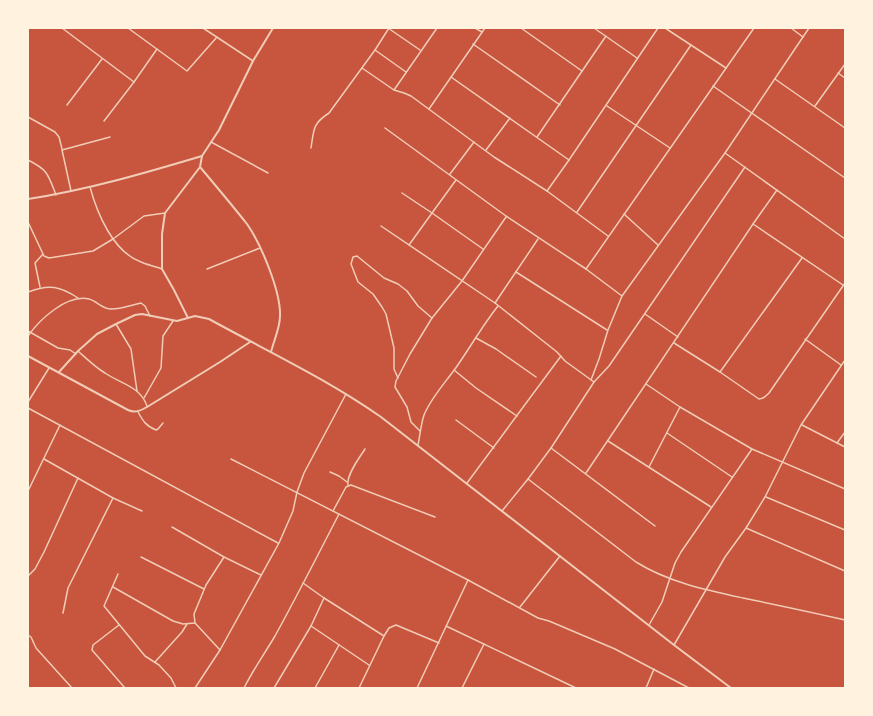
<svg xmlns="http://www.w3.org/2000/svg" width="873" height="716" font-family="Manrope,sans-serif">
<rect width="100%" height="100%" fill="#c8553d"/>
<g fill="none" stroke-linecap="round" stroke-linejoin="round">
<g stroke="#f1ccb7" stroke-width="1.5">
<path d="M62,28L134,82"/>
<path d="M128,28L187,71L217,37"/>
<path d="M203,28L253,61"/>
<path d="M388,28L420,50"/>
<path d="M475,28L482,32"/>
<path d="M521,28L582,71"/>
<path d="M594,28L637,58"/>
<path d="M665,28L726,68"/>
<path d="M791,28L803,37"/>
<path d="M473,44L560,105"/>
<path d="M375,50L406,72"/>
<path d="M362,68L394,90L404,93L411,96L494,157L547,191L608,236"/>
<path d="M838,73L845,78"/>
<path d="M451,77L569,160"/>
<path d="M775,79L845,128"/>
<path d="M713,86L845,178"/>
<path d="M394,90L437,28"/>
<path d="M67,105L102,59"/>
<path d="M607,106L670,148"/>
<path d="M815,106L845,64"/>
<path d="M429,109L485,28"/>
<path d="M28,117L55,132L59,137L62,149"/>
<path d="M104,121L134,82L157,49"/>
<path d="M385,128L506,216L586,269L622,296"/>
<path d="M537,137L606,36"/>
<path d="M211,142L268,173"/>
<path d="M311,148C314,130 312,124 329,113L375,50L389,28"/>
<path d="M486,150L510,118"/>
<path d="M725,153L845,239"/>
<path d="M28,160C48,170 48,174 56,195"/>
<path d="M450,174L474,142"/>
<path d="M456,180L432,213L483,249"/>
<path d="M90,187C97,213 113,252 141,262C147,265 155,266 162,269"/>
<path d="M71,191L62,150L110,137"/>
<path d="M547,191L569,160L658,28"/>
<path d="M402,193L432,213L409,245"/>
<path d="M577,212L691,45"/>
<path d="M624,214L658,245"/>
<path d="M28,222L43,254L44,256L49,258L93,251L113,239L144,216L165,213"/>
<path d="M753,224L843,285"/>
<path d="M381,226L495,303L557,352L565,361L594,382"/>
<path d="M207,269L260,248"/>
<path d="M586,269L754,28"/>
<path d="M516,272L607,330"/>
<path d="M40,287L35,263L43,254"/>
<path d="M28,292C49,284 60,286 78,298"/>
<path d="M495,303L538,239"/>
<path d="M645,314L678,337"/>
<path d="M116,324L131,349L137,391"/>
<path d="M28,331L58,348L70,350L76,354"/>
<path d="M28,336C40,319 67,294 89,299C97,301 102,309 111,309C122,309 131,305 141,303L145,306L150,316"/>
<path d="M476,338L496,349L536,377"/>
<path d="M805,339L841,365"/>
<path d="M674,343L720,372L759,399C764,399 766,396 769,393L845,283"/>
<path d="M78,351C87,359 95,367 105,373C121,384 140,386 147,406"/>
<path d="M454,370L476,388L517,416"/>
<path d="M720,372L802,258"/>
<path d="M398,378L394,369V348L386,314L382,307L373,294L358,282L351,264L353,257L357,256L384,278L398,284L407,291L418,306L432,318"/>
<path d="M591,380L599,359L608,330L622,296L725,153L809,28"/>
<path d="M646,384L680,407L752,449L845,489"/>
<path d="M144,398L161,368L163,336L173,321"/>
<path d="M28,402L49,368"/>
<path d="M28,408L278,543"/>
<path d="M138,412C143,421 146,426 156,430L158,429L163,423"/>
<path d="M456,420L494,448"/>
<path d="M802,425L845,447"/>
<path d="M420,431L411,422L407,407L395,387L396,381L410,354L432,318L462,281L506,217"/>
<path d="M667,433L732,477"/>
<path d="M608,441L711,507"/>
<path d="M837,443L845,432"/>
<path d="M418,445C420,435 421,424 424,415C431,398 444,384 455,369C470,348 482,326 498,306"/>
<path d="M551,448L655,526"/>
<path d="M44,459L113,498L142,511"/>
<path d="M231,459L468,580L538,618L549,621L615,649L689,688"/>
<path d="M649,467L680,407"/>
<path d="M330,472L339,476L347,482"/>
<path d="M586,473L753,224L777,190"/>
<path d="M528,479L636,562C668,582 706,590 743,598C777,605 811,612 845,620"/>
<path d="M467,483L561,356"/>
<path d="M348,485C346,475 360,457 365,449"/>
<path d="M28,491L60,425"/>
<path d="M766,497L845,530"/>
<path d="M333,511L346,487L351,485L435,517"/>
<path d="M502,511L528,479L551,448L594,382L609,366L745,167"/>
<path d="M172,527L224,557L261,575"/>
<path d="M746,528L845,571"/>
<path d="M141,557L204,589"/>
<path d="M118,574L104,606L145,656L159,665L171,678L176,688"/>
<path d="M28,576L35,569L44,552L78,478"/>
<path d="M303,583L324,598L384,636"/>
<path d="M113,587L173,621L183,624L195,623"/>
<path d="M520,607L560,556"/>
<path d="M63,613L68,588L113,498"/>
<path d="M119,625L93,645L92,650L125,688"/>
<path d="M649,625L662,602L675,563L681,552L752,449"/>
<path d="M311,626L369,665"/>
<path d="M446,626L576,688"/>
<path d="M28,635L31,637L36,648L72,688"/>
<path d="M674,645L725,557L746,528L765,497L801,425L845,360"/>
<path d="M220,650L195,623L194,614L206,585L224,557"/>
<path d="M155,662L182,632L187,624"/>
<path d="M195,688L220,650L279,543L293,511L297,492L304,473L346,394"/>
<path d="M244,688C253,670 265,653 275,636C297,596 318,555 339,514"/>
<path d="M274,688L311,626L324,598"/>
<path d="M315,688L339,645"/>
<path d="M359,688L384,636L389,628L396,625L439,643"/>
<path d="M417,688L468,580"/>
<path d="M462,688L484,644"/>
<path d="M646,688L654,669"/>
</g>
<g stroke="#f1ccb7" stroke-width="2">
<path d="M28,199C87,190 145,173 202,156"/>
<path d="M188,318L174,290L162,269V234L165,213L200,167"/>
<path d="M271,352C274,340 280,328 280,316C281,292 261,244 247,224C232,205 216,186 200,167L202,156L219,130L253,61L273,28"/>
<path d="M28,356L128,410C135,413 140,411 147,407L220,362L250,342"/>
<path d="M59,372L78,351L97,334L116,324L135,315L142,314L177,321L195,316L209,319C267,351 327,379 381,417L674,645L731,688"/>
</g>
</g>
<rect width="873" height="716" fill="none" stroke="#fff3e0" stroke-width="58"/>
</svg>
